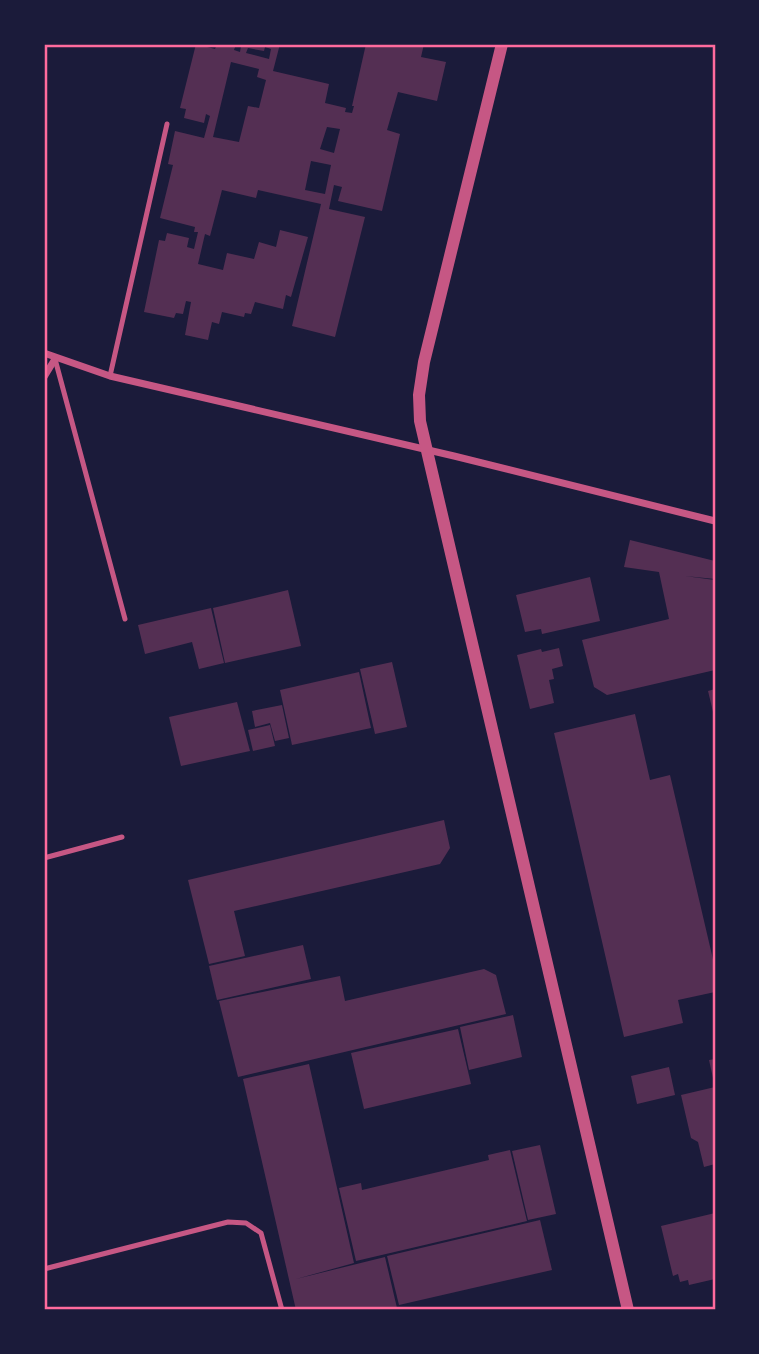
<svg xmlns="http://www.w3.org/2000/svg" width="759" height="1354" font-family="Literata,serif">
<rect width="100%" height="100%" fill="#1b1b3a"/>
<g fill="#542f53" fill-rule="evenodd">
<path d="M196,44L215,49L217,44H236L234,50L240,52L241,46L236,44H280L273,71L329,84L325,103L346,108L345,112L352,113L354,106H352L366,44H424L421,57L446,62L437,101L398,92L387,130L400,134L382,211L338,201L342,187L334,185L329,209L365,217L335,337L292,326L321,204L258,190L256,198L222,190L210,236L205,234L198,264L223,270L227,253L254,259L259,242L276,247L280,230L308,237L291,297L286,295L283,309L255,302L251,314L245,313L244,317L222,312L219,324L212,322L208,340L185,335L191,302L186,301L183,314L176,313L174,318L144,312L159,240L165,241L167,233L189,238L187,247L194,249L198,232H194L195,227L160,218L173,165L168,164L175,131L204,138L210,116L206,114L204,123L184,118L186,109L180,108ZM265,47L271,49L269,59L246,53L248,48L264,51ZM231,62L259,69L257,77L266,80L259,108L248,106L239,142L213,137ZM327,127L340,129L334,153L320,149ZM311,161L331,165L325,194L305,190Z"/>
<path d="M630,540L715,561V579L685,576L715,580V670L607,695L594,687L582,640L669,619L659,572L624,567Z"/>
<path d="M590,577L600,621L542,634L541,629L525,632L516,595Z"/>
<path d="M288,590L301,646L225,663L213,608Z"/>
<path d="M211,608L224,663L199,669L192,642L145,654L138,625Z"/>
<path d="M559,648L563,666L552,669L554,679L549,680L554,703L530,709L517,655L541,649L542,652Z"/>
<path d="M392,662L407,727L375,734L360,669Z"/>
<path d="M359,672L371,728L292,745L280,690Z"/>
<path d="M715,689V716H714L708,691Z"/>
<path d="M237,702L250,751L181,766L169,717Z"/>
<path d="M282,705L289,738L275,741L270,723L255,727L252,711Z"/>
<path d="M635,714L650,780L670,775L715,968V992L678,1000L683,1023L624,1037L554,733Z"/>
<path d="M270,725L275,746L253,751L248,730Z"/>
<path d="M444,820L450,848L440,864L234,911L245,956L209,964L188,880Z"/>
<path d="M303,945L311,979L217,1000L209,966Z"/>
<path d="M484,969L496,975L506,1014L238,1077L219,1001L340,976L345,1001Z"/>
<path d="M513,1015L522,1057L469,1070L460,1027Z"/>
<path d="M458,1029L471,1084L364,1109L351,1053Z"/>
<path d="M715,1059V1078H713L709,1060Z"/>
<path d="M309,1064L354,1263L296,1279L385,1257L397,1308L387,1310H296L243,1079Z"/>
<path d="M669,1067L675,1095L637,1104L631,1076Z"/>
<path d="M715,1087V1164L704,1167L698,1142L691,1138L681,1095Z"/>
<path d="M540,1145L556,1214L528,1220L512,1151Z"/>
<path d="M510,1150L527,1221L356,1261L339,1188L361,1183L362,1190L489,1160L488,1155Z"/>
<path d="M715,1213V1279L689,1285L688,1280L680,1282L678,1274L673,1276L661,1226Z"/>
<path d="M540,1220L552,1270L399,1305L387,1256Z"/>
</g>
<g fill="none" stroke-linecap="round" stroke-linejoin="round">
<g stroke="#c65784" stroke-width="5">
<path d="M55,359L125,619"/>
<path d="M110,376L167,124"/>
<path d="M44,858L122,837"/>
<path d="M44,1269L228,1222L246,1223L261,1233L282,1310"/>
</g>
<g stroke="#c65784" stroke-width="7">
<path d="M44,353L110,376L454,456L715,521"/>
<path d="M44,377L55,359"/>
</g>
<path stroke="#c65784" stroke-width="12" d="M502,44L424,362L419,395L420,421L628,1310"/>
</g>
<rect width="759" height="1354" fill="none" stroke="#1b1b3a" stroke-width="91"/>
<rect x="46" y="46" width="668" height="1262" fill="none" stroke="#ff6b9d" stroke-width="2.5"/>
</svg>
